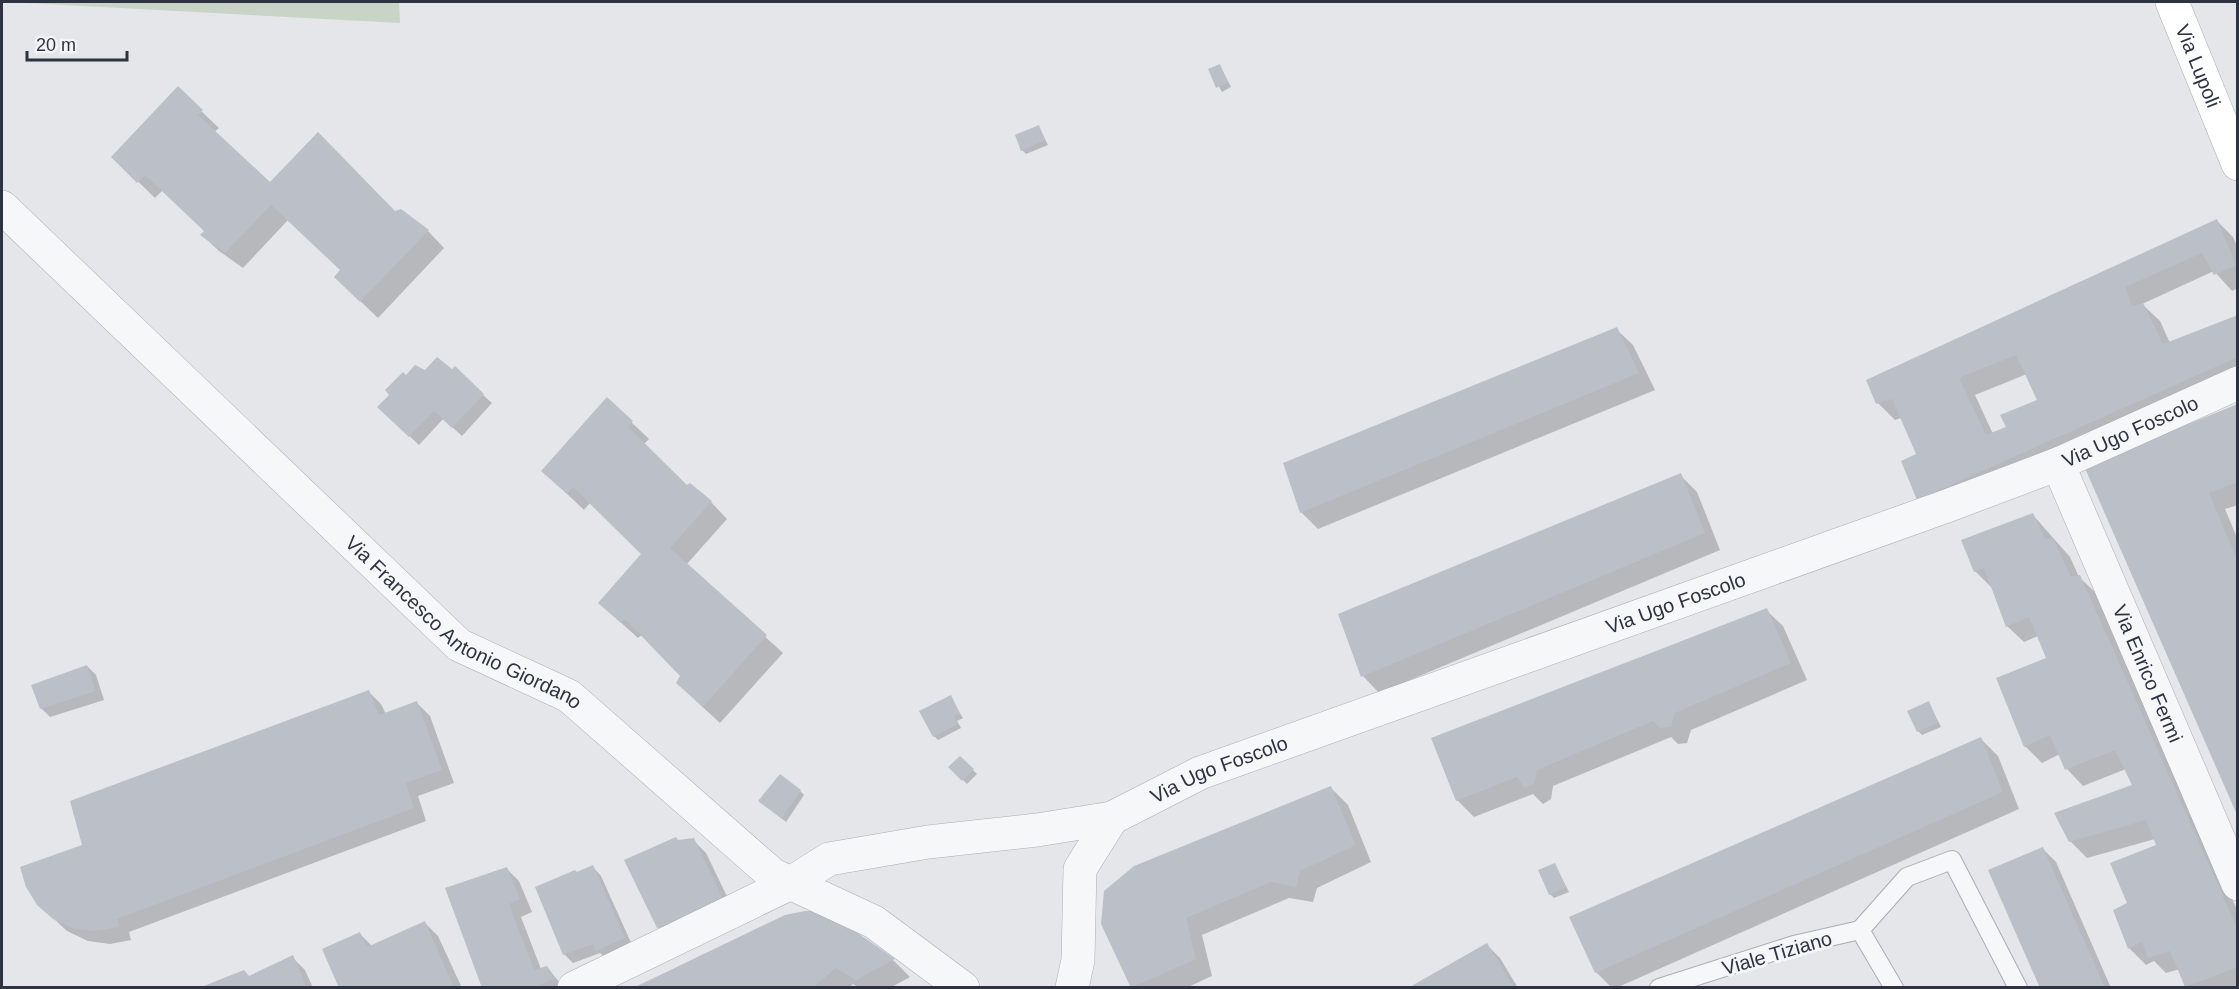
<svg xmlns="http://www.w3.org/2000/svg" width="2239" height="989" font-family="Helvetica,sans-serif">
<rect width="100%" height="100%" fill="#e4e6ea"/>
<path fill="#c8d4c5" d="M8,2H399L400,23Z"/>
<g fill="#0003" fill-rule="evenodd">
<path d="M1220,66L1231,87L1222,92L1210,70Z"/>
<path d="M178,89L219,128L214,132L270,184L395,213L428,231L444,248L378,318L352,293L342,271L288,220L243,268L219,251L202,235L206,231L163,190L155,198L113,157Z"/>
<path d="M1039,127L1048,145L1026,154L1022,150Z"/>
<path d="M2216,220L2233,237L2238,248V288L2232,291L2214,271L2142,304L2160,321L2170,343L2238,316V381L1919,499L1918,454L1901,418L1895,420L1878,403ZM2027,374L2039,401L2008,428L1993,434L1975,395Z"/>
<path d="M1616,329L1633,345L1655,390L1318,529L1301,512Z"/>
<path d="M406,377L483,395L492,403L462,436L443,419L419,445L388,416Z"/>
<path d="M607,399L649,439L644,444L687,488L711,502L727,519L686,565L783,653L720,723L695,700L682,676L642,635L638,638L617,619L643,555L590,503L584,510L543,471Z"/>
<path d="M2238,406V505L2225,509L2238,540V814L2086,467Z"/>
<path d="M1680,475L1697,492L1720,550L1379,693L1363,676Z"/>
<path d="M2032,514L2070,557L2079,577L2097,594L2238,912V988H2188L2180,969L2166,973L2154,961L2146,965L2130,949L2115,910L2129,903L2158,846L2155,839L2087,858L2070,841L2134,786L2126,769L2083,786L2067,769L2060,754L2042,763L2025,746L2048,659L2038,636L2024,642L2007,626L1992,588L1975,571Z"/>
<path d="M1766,610L1783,626L1807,680L1691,730L1687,743L1678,744L1671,737L1553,786L1551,799L1543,804L1533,794L1474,817L1457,800Z"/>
<path d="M87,666L96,675L104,700L50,717L41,708Z"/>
<path d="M368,691L381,704L386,714L417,703L430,716L454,783L418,796L426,821L129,932L131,940L110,944L88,941L67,931L52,917L84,846Z"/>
<path d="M950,697L963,718L957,721L961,728L938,740L934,736Z"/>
<path d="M1929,703L1941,727L1922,735L1918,731Z"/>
<path d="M1981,739L1998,756L2019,809L1616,988H1612L1596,972Z"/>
<path d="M960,758L977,774L967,784L950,767Z"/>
<path d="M1331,788L1348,805L1371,862L1317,888L1313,902L1289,898L1202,935L1212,976L1186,988H1133L1103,924Z"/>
<path d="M800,791L804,795L786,822L764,804Z"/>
<path d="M693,840L706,853L735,913L671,940L658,927L679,842Z"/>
<path d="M2043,849L2056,862L2111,988H2041Z"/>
<path d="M1555,865L1569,892L1554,898L1550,894Z"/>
<path d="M593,867L601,876L633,947L607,959L600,953L573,963L564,954L577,874Z"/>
<path d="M506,868L519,881L532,912L521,917L541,969L547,967L564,988H484Z"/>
<path d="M826,913L894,961L910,977L890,988H859L853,984L849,988H636Z"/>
<path d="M425,923L438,936L462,988H341L360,934L373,947Z"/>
<path d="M1487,945L1500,958L1518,988H1411Z"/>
<path d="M292,957L305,970L313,988H203L250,978Z"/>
</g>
<g fill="#bbbfc7" fill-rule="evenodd">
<path d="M1220,64L1228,83L1216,88L1208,69Z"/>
<path d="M178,86L203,110L198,115L270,182L318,132L395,211L401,209L429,230L360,302L334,277L340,270L271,205L225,253L200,235L204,231L145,175L137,183L111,157Z"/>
<path d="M1039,125L1045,140L1021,151L1015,135Z"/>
<path d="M2217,219L2236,265L2214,275L2202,253L2125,287L2132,306L2143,303L2163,344L2238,315V357L1917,500L1901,461L1916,454L1892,399L1876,404L1866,380ZM2016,355L2037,400L2000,415L2006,427L1986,435L1959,378Z"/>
<path d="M1617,327L1639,373L1300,513L1283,463Z"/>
<path d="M437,357L452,369L455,366L484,394L452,428L434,411L409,437L377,407L389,395L385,390L403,372L406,375L415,365L425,370Z"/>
<path d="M607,397L633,421L628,427L687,485L690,483L712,501L670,548L767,635L703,707L676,683L680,676L625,619L621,623L598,603L641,554L573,487L567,494L541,471Z"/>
<path d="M2238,404V482L2209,493L2238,562V817L2084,466Z"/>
<path d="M1681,473L1705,533L1361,677L1338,614Z"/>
<path d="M2033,513L2045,539L2053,538L2071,577L2080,575L2238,930V967L2185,987L2170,951L2148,958L2142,942L2128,949L2113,910L2127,903L2110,863L2156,845L2146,820L2069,842L2054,813L2132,785L2115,750L2065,770L2050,735L2024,747L1996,678L2046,658L2029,617L2006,627L1984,568L1974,572L1961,540Z"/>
<path d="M1767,608L1791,663L1675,713L1671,727L1660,728L1653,721L1537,770L1535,783L1525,788L1517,777L1456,801L1431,738Z"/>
<path d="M87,665L96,691L40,709L31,685Z"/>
<path d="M369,690L379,715L417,701L442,770L406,783L414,808L117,919L119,927L96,931L74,929L53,919L37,905L26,887L20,867L82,845L70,801Z"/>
<path d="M951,695L960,714L954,716L958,724L933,737L919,711Z"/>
<path d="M1929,701L1938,723L1917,732L1907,711Z"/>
<path d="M1981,737L2003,792L1595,973L1569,917Z"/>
<path d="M960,756L974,769L962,781L948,767Z"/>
<path d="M780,774L801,790L782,819L758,801Z"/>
<path d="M1331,786L1356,845L1300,871L1296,887L1271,882L1186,918L1196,959L1131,988L1101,924L1104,891L1134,866Z"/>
<path d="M676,837L678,840L694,838L723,899L657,928L624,860Z"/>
<path d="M2043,847L2105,988H2040L1988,870Z"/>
<path d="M1555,863L1566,887L1549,895L1538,870Z"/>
<path d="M593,865L625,938L596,951L593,944L563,955L535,887L575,870L577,872Z"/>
<path d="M507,867L520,899L509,904L534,970L547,966L555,978L533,988H482L445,888Z"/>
<path d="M805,911H826L895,959L856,980L836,968L812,988H633L785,915Z"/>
<path d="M425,921L454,988H339L322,949L360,932L367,947Z"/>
<path d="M1487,943L1514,988H1408Z"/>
<path d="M293,955L307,988H199L244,970L249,976Z"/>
</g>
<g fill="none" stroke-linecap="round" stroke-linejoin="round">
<g stroke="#a9adb4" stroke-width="20">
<g id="lane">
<path d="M1860,930L1907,877L1952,860L2018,988"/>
<path d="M1659,988L1794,945L1860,930L1894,988"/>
</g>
</g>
<g stroke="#a9adb4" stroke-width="34">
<g id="street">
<path id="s1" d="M2,207L459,645L569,696L773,875L874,922L963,988"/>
<path id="s2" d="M2058,464L2238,884"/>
<path id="s3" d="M574,988L791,883L829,859L928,842L1037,830L1112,818L1200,773L1944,507L2058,464L2238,383"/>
<path d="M1072,988L1078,960L1080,869L1112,818"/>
</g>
</g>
<g stroke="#a9adb4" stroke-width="34">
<g id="secondary">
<path id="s4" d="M2172,2L2238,164"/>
</g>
</g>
<use href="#lane" stroke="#f6f7f9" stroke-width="18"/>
<use href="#street" stroke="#f6f7f9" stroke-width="33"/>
<use href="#secondary" stroke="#fff" stroke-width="33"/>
</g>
<g text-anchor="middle" stroke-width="6" stroke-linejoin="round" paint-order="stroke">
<g font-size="20" fill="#2d3341" stroke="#f3f5f8">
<text dy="7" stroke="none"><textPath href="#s4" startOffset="69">Via Lupoli</textPath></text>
<text dy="7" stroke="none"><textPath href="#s3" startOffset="1662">Via Ugo Foscolo</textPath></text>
<text dy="7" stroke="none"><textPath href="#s3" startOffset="1176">Via Ugo Foscolo</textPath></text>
<text dy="7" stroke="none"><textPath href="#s1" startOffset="624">Via Francesco Antonio Giordano</textPath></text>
<text dy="7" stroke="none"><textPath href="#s2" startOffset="228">Via Enrico Fermi</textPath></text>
<text dy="7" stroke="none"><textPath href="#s3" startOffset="690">Via Ugo Foscolo</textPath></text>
<text transform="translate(1777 953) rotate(-16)" y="7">Viale Tiziano</text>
</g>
</g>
<rect width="2239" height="989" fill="none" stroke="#2d3341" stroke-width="6"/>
<path d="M27 51v9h100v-9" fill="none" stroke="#2d3341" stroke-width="3"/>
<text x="36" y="51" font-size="18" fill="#2d3341" stroke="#f3f5f8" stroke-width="4.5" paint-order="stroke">20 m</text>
</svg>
